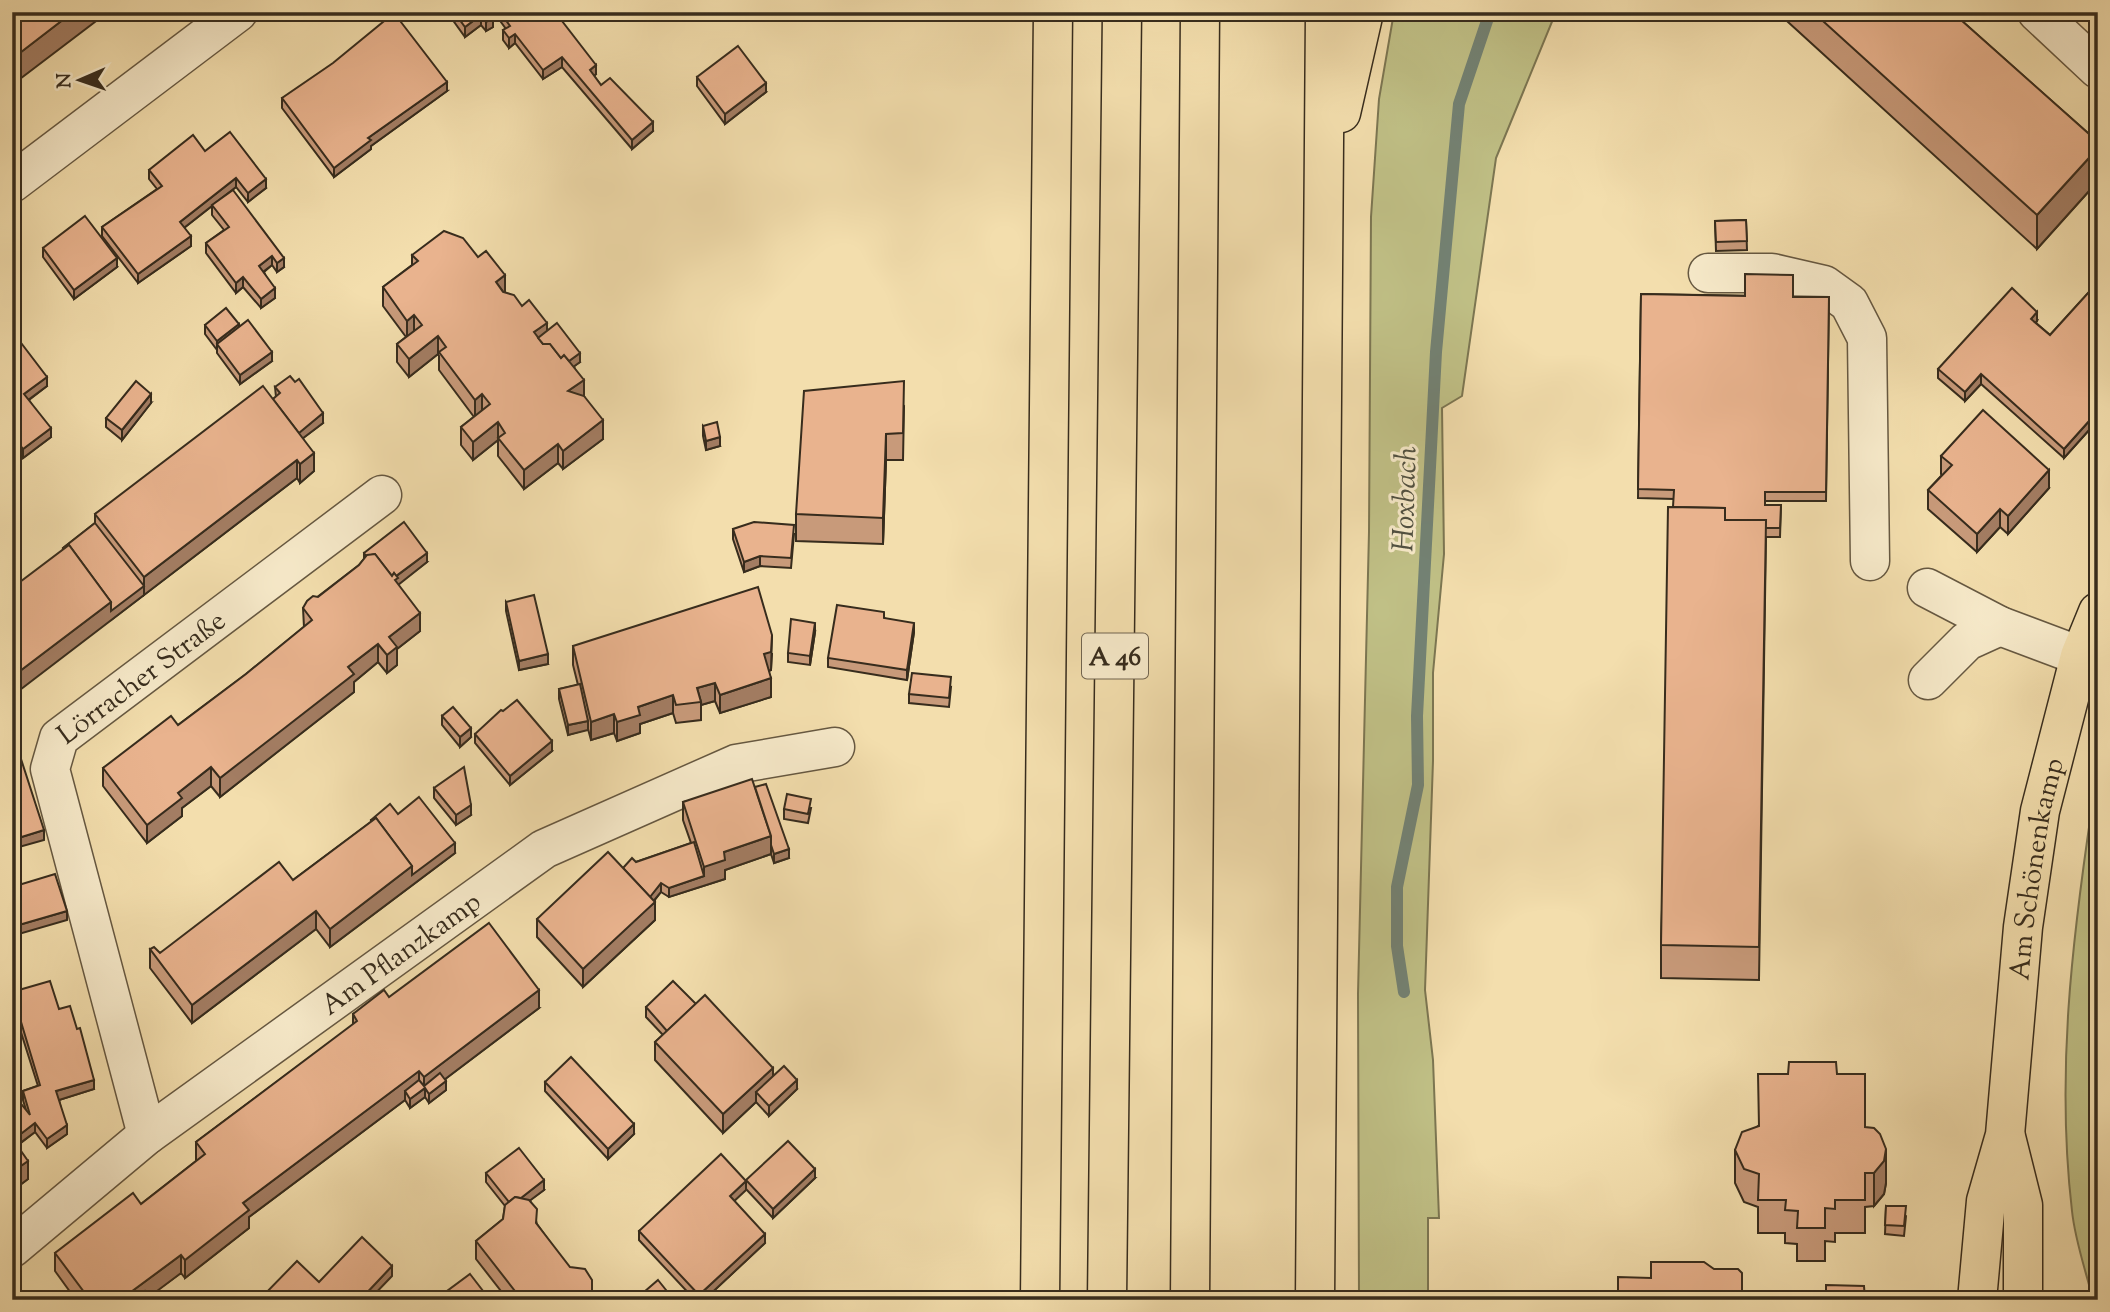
<svg xmlns="http://www.w3.org/2000/svg" width="2110" height="1312" font-family="'Sorts Mill Goudy',serif">
<rect width="100%" height="100%" fill="#f3dead"/>
<filter id="stains"><feTurbulence type="fractalNoise" baseFrequency=".00286" numOctaves="4"/><feColorMatrix values="0 0 0 0 .2 0 0 0 0 .09 0 0 0 0 .02 0 0 0 .5 -.17"/></filter>
<radialGradient id="worn" r=".72"><stop offset=".6" stop-color="#630" stop-opacity="0"/><stop offset="1" stop-color="#630" stop-opacity=".3"/></radialGradient>
<g fill="#c0c086" stroke="#7c7652" stroke-width="2">
<path d="M1394,12H1556L1496,158L1462,396L1442,408L1444,554L1433,673V761L1425,990L1433,1060L1439,1218H1428V1300H1359L1358,994L1369,532L1371,217L1379,99Z"/>
<path d="M2098,787V1300H2093C2086,1271 2075,1241 2072,1211C2056,1075 2072,941 2092,807Z"/>
</g>
<g fill="none" stroke-linecap="round" stroke-linejoin="round">
<path stroke="#738274" stroke-width="12" d="M1404,992L1397,946V887L1418,785L1417,716L1436,352L1459,104L1490,12"/>
<g stroke="#665841" stroke-width="41">
<g id="minor">
<path d="M2037,12L2098,69"/>
<path d="M12,183L238,12"/>
<path d="M1708,273H1772L1824,285L1849,303L1867,338L1870,561"/>
<path d="M1927,588L2000,626L2080,656"/>
<path d="M1928,680L1967,641L2000,626"/>
<path id="s1" d="M147,1135L50,769L59,738L382,495"/>
<path id="s2" d="M12,1248L147,1135L544,849L736,764L835,747"/>
</g>
</g>
<g stroke="#372c1d" stroke-width="41">
<g id="major">
<path d="M2006,1137L2023,1205V1300"/>
<path id="s3" d="M1977,1300L1986,1201L2005,1135L2023,927L2040,811L2080,656L2098,612"/>
</g>
</g>
<g stroke="#372c1d" stroke-width="41">
<g id="highway">
<path d="M1341,113L1364,12"/>
<path d="M1040,1300L1053,12"/>
<path d="M1107,1300L1122,12"/>
<path d="M1190,1300L1200,12"/>
<path d="M1315,1300L1325,12"/>
</g>
</g>
<use href="#minor" stroke="#f7eaca" stroke-width="38"/>
<use href="#major" stroke="#f3dead" stroke-width="38"/>
<use href="#highway" stroke="#f3dead" stroke-width="38"/>
</g>
<g fill="#c89a7a" stroke="#372c1d" stroke-width="2">
<path d="M447,12H495V15L492,17L493,27L486,31L481,25L465,37Z"/>
<path d="M498,12H555L596,74L594,76L601,85L653,131L632,149L562,67L543,79L515,43L509,48L503,40V30L506,29L498,18Z"/>
<path d="M1777,12H1952L2098,142V181L2037,249Z"/>
<path d="M697,77L766,92L725,124L697,86Z"/>
<path d="M447,91L371,146V149L334,177L282,108V98Z"/>
<path d="M205,151L266,188L248,202L236,187L222,198L284,267L277,272L272,265L264,272L275,298L261,308L243,287L236,293L206,253V243L224,230L212,215V206L184,228L191,246L138,283L102,236V227L157,189L149,179V170Z"/>
<path d="M1746,220L1747,250L1716,251L1715,221Z"/>
<path d="M43,248L117,267L74,299L43,257Z"/>
<path d="M412,255L505,292L522,306L547,331L580,362L574,366L584,396L603,439L563,469L558,463L524,489L498,456V440L473,460L461,445V427L474,417L439,370V356L438,354L409,377L397,362V344L406,337L383,306V287L412,265Z"/>
<path d="M2098,282V420L2064,458L1981,384L1965,401L1938,378V369L2037,321L2036,323L2050,335Z"/>
<path d="M1641,294L1829,297L1826,501H1765V505H1781L1780,537H1766L1759,980L1661,978V945L1674,499L1638,498Z"/>
<path d="M12,312L17,328L12,331L47,386L29,400L51,437L23,458L12,444Z"/>
<path d="M205,325L239,328L272,361L240,384L217,353V350L205,334Z"/>
<path d="M275,387L323,423L303,438L314,471L300,483L297,478L111,620L63,549V548L95,523V514L276,397Z"/>
<path d="M151,403L122,440L106,427V418Z"/>
<path d="M904,407L903,460H886L883,544L796,541V514Z"/>
<path d="M703,426L720,446L706,450L703,436Z"/>
<path d="M1941,456L2049,488L2008,534L2000,527L1977,552L1928,509V490L1942,475L1941,474Z"/>
<path d="M733,529L794,534L791,568L760,566L744,572L733,539Z"/>
<path d="M364,553L427,562L398,584L420,631L397,649V665L387,673L378,662L354,682V692L286,745L220,797L211,786L182,808V816L147,843L103,786V768L178,725L246,674L304,627L303,608L359,565L364,559Z"/>
<path d="M506,602L548,664L519,670L506,611Z"/>
<path d="M884,618L914,632L907,680L828,667V658Z"/>
<path d="M815,632L810,665L788,662V653Z"/>
<path d="M573,646L772,654L771,670L769,671L771,697L720,713L715,701L701,705V720L676,723L673,713L640,724V733L617,741L614,733L591,740L588,729L568,735L559,699V689L578,685L573,665Z"/>
<path d="M951,687L949,707L909,703V694Z"/>
<path d="M442,716L471,737L460,747L442,725Z"/>
<path d="M475,734L552,751L510,785L475,743Z"/>
<path d="M755,787L789,858L774,863L771,854L725,870V879L669,897L661,892L654,901L655,920L583,987L537,937V919L636,862L691,843L683,820V802Z"/>
<path d="M434,788L471,815L456,825L434,798Z"/>
<path d="M811,808L808,823L784,819V809Z"/>
<path d="M398,814L455,853L330,947L316,929L192,1023L150,968V949L160,953L293,880L371,822V820Z"/>
<path d="M12,992L59,1009L94,1089L59,1100L67,1134L47,1148L35,1132L17,1146L28,1179L12,1191V1096L26,1110L23,1100V1091L38,1086L12,1004Z"/>
<path d="M389,997L539,1008L445,1079L446,1090L429,1103L425,1097L410,1108L405,1100L249,1217V1228L185,1278L181,1273L149,1296L152,1300H76L55,1271V1253L141,1204L196,1161V1142L353,1025V1014Z"/>
<path d="M696,1004L773,1077L797,1089L769,1116L756,1102L723,1133L655,1060V1042L663,1035L646,1017V1007Z"/>
<path d="M1837,1074L1865,1127L1886,1183L1884,1194L1874,1206L1865,1207V1233H1835V1242L1825,1241V1261H1797V1244L1785,1243V1233H1758V1207L1744,1202L1735,1183V1150L1758,1126Z"/>
<path d="M545,1082L634,1134L608,1159L545,1091Z"/>
<path d="M486,1173L544,1190L530,1200L537,1224L592,1300H508L476,1259V1241L503,1219L505,1206L486,1182Z"/>
<path d="M815,1178L773,1218L746,1189L734,1201L765,1243L704,1300H695L639,1240V1231L746,1181Z"/>
<path d="M1886,1206L1906,1216L1904,1236L1885,1234Z"/>
</g>
<g fill="#a37d63" stroke="#372c1d" stroke-width="2">
<path d="M73,12H108L12,85V59Z"/>
<path d="M481,15V25L465,37V27Z"/>
<path d="M493,17V27L486,31V22Z"/>
<path d="M515,34V43L509,48V38Z"/>
<path d="M562,57V67L543,79V70Z"/>
<path d="M596,65V74L590,79V70Z"/>
<path d="M447,82V91L371,146V149L334,177V168L368,138Z"/>
<path d="M766,83V92L725,124V114Z"/>
<path d="M653,122V131L632,149V140Z"/>
<path d="M2098,148V181L2037,249V215Z"/>
<path d="M236,178V187L180,231V222Z"/>
<path d="M266,179V188L248,202V193Z"/>
<path d="M191,236V246L138,283V274Z"/>
<path d="M272,256V265L259,275V266Z"/>
<path d="M117,258V267L74,299V290Z"/>
<path d="M284,258V267L277,272V263Z"/>
<path d="M505,275V294L496,282Z"/>
<path d="M243,277V287L236,293V283Z"/>
<path d="M275,288V298L261,308V299Z"/>
<path d="M2037,312V321L2031,328V319Z"/>
<path d="M414,315V333L407,339V321Z"/>
<path d="M17,318V328L12,332V322Z"/>
<path d="M547,323V341H534V332Z"/>
<path d="M239,324V334L217,344V351V341Z"/>
<path d="M438,336V354L409,377V359Z"/>
<path d="M272,352V361L240,384V375Z"/>
<path d="M580,353V362L561,376V367Z"/>
<path d="M1981,374V384L1965,401V392Z"/>
<path d="M47,377V386L24,403V394Z"/>
<path d="M584,380V398L568,391Z"/>
<path d="M151,394V403L122,440V430Z"/>
<path d="M482,394V413L475,419V400Z"/>
<path d="M2098,411V420L2064,458V449Z"/>
<path d="M323,413V423L294,445V436Z"/>
<path d="M603,420V439L563,469V451Z"/>
<path d="M498,422V440L473,460V442Z"/>
<path d="M51,428V437L23,458V449Z"/>
<path d="M886,434V460L883,544V518Z"/>
<path d="M720,437V446L706,450V441Z"/>
<path d="M558,444V463L524,489V470Z"/>
<path d="M314,453V471L300,483V464Z"/>
<path d="M297,460V478L144,595V577Z"/>
<path d="M2049,470V488L2008,534V516Z"/>
<path d="M2000,509V527L1977,552V534Z"/>
<path d="M427,553V562L398,585L390,581Z"/>
<path d="M760,556V566L744,572V562Z"/>
<path d="M144,586V595L12,696V677L111,602Z"/>
<path d="M420,613V631L397,649V665L387,673V655L389,637Z"/>
<path d="M815,623V632L810,665V656Z"/>
<path d="M914,623V632L907,680V670Z"/>
<path d="M772,635L771,670L764,672V654Z"/>
<path d="M378,644V662L354,682V692L220,797V778L348,667Z"/>
<path d="M548,654V664L519,670V661Z"/>
<path d="M771,678V697L720,713V695Z"/>
<path d="M715,683V701L701,705V702L697,688Z"/>
<path d="M673,695V713L640,724V733L617,741V722L638,707Z"/>
<path d="M614,714V733L591,740V722Z"/>
<path d="M588,721V730L568,735V725Z"/>
<path d="M471,728V737L460,747V737Z"/>
<path d="M552,741V751L510,785V776Z"/>
<path d="M211,767V786L182,808V816L147,843V825L178,793Z"/>
<path d="M471,805V815L456,825V815Z"/>
<path d="M44,830V840L12,849V840Z"/>
<path d="M771,836V854L725,870V879L669,897V888L704,876V867L724,852Z"/>
<path d="M455,843V853L330,947V929L412,866Z"/>
<path d="M789,849V858L774,863V854Z"/>
<path d="M661,883V892L647,909L655,902V920L583,987V969L646,901Z"/>
<path d="M67,911V920L12,936V927Z"/>
<path d="M316,911V929L192,1023V1005Z"/>
<path d="M539,990V1008L428,1092L425,1088V1097L410,1108V1099L424,1089V1077Z"/>
<path d="M773,1068V1086L756,1092V1102L723,1133V1114Z"/>
<path d="M419,1071V1089L405,1091V1100L249,1217V1228L185,1278V1260L243,1203Z"/>
<path d="M94,1080V1089L56,1101V1091Z"/>
<path d="M797,1080V1089L769,1116V1106Z"/>
<path d="M446,1081V1090L429,1103V1094Z"/>
<path d="M35,1123V1132L12,1149V1140Z"/>
<path d="M634,1124V1134L608,1159V1149Z"/>
<path d="M67,1125V1134L47,1148V1139Z"/>
<path d="M1886,1149V1183L1884,1194L1874,1206V1173Z"/>
<path d="M28,1161V1179L12,1191V1172Z"/>
<path d="M815,1169V1178L773,1218V1209Z"/>
<path d="M544,1180V1190L512,1214V1205Z"/>
<path d="M746,1181V1190L730,1205V1196Z"/>
<path d="M765,1234V1243L704,1300H699V1295Z"/>
<path d="M181,1255V1273L145,1300H120Z"/>
<path d="M392,1266V1276L369,1300H360Z"/>
<path d="M592,1280V1300H583Z"/>
</g>
<g fill="#e9b38e" stroke="#372c1d" stroke-width="2">
<path d="M12,12H73L12,59Z"/>
<path d="M454,12H489L493,17L486,22L481,15L465,27Z"/>
<path d="M500,12H555L596,65L590,70L601,85L610,78L653,122L632,140L562,57L543,70L515,34L509,38L503,30L510,26Z"/>
<path d="M1813,12H1952L2098,142V148L2037,215Z"/>
<path d="M394,13L447,82L368,138L371,140L334,168L282,98L333,63Z"/>
<path d="M738,46L766,83L725,114L697,77Z"/>
<path d="M230,132L266,179L248,193L236,178L180,222L191,236L138,274L102,227L162,186L149,170L193,135L205,151Z"/>
<path d="M233,190L284,258L277,263L272,256L259,266L275,288L261,299L243,277L236,283L206,243L229,227L212,205Z"/>
<path d="M85,216L117,258L74,290L43,248Z"/>
<path d="M1746,220L1747,241L1716,242L1715,221Z"/>
<path d="M444,231L463,238L478,257L486,251L505,275L496,282L503,292L514,295L522,306L529,300L547,323L534,332L543,344H550L561,358L564,355L584,380L568,391L584,396L603,420L563,451L558,444L524,470L498,438L505,433L498,422L473,442L461,427L490,404L482,394L475,400L439,352L446,347L438,336L409,359L397,344L422,325L414,315L407,321L383,287L418,261L412,255Z"/>
<path d="M1745,274L1793,275V297H1829L1826,492H1765V505H1781L1780,528H1765L1766,520H1725V508L1673,507L1674,490L1638,489L1641,294L1745,296Z"/>
<path d="M2098,282V411L2064,449L1981,374L1965,392L1938,369L2012,288L2037,312L2031,319L2050,335Z"/>
<path d="M226,308L239,324L217,341L205,325Z"/>
<path d="M12,312L17,318L12,322Z"/>
<path d="M248,320L272,352L240,375L217,344Z"/>
<path d="M557,323L580,353L569,361L564,355L561,358L550,344H543L538,338Z"/>
<path d="M12,331L47,377L24,394L51,428L23,449L12,434Z"/>
<path d="M290,376L295,382L299,379L323,413L299,433L273,399L280,393L275,387Z"/>
<path d="M136,381L151,394L122,430L106,418Z"/>
<path d="M904,381L903,433L886,434L883,518L796,514L804,391Z"/>
<path d="M263,386L314,453L300,464L297,460L144,577L95,514Z"/>
<path d="M1983,410L2049,470L2008,516L2000,509L1977,534L1928,490L1952,465L1941,456Z"/>
<path d="M717,422L720,437L706,441L703,426Z"/>
<path d="M1668,507L1725,508V520H1766L1759,947L1661,945Z"/>
<path d="M404,522L427,553L396,576L394,573L392,576L375,554L366,556L364,553Z"/>
<path d="M754,522L794,525L791,558L760,556L744,562L733,529Z"/>
<path d="M95,523L144,586L111,611V602L69,545L64,549L63,548Z"/>
<path d="M69,545L111,602L12,677V588Z"/>
<path d="M375,554L392,576L394,573L398,578L395,580L420,613L389,637L397,647L387,655L378,644L348,667L354,674L286,727L220,778L211,767L178,793L182,798L147,825L103,768L171,716L178,725L246,674L312,620L303,608L307,601L313,596L318,597L359,565L367,555Z"/>
<path d="M758,587L772,635L771,652L764,654L771,678L720,695L715,683L697,688L701,702L676,705L673,695L638,707L640,715L617,722L614,714L591,722L573,646Z"/>
<path d="M534,595L548,654L519,661L506,602Z"/>
<path d="M837,605L884,612V618L914,623L907,670L828,658Z"/>
<path d="M791,619L815,623L810,656L788,653Z"/>
<path d="M912,673L951,677L949,698L909,694Z"/>
<path d="M580,684L588,721L568,725L559,689Z"/>
<path d="M517,700L552,741L510,776L475,734L501,710L503,711Z"/>
<path d="M453,707L471,728L460,737L442,716Z"/>
<path d="M21,759L44,830L12,840V762Z"/>
<path d="M464,767L471,805L456,815L434,788Z"/>
<path d="M752,779L771,836L724,852L725,860L704,867L683,802Z"/>
<path d="M766,784L789,849L774,854L771,845V836L755,787Z"/>
<path d="M787,794L811,799L808,814L784,809Z"/>
<path d="M419,797L455,843L412,875V866L376,818L372,821L371,820L390,804L398,814Z"/>
<path d="M376,818L412,866L330,929L316,911L192,1005L150,949L154,947L160,953L279,862L293,880Z"/>
<path d="M694,842L704,876L669,888L661,883L650,897L623,868L632,858L636,862Z"/>
<path d="M608,852L655,902L583,969L537,919Z"/>
<path d="M55,874L67,911L12,927V887Z"/>
<path d="M489,923L539,990L424,1077L419,1071L243,1203L249,1210L185,1260L181,1255L120,1300H90L55,1253L133,1193L141,1204L205,1154L196,1142L357,1021L353,1014L384,990L389,997Z"/>
<path d="M50,981L59,1009L70,1006L77,1029L80,1028L94,1080L56,1091L67,1125L47,1139L35,1123L13,1140L12,1096L14,1095L30,1115L23,1091L40,1085L12,992Z"/>
<path d="M673,981L696,1004L667,1031L646,1007Z"/>
<path d="M705,995L773,1068L723,1114L655,1042Z"/>
<path d="M571,1057L634,1124L608,1149L545,1082Z"/>
<path d="M1789,1062H1836L1837,1074H1865V1127L1874,1128L1880,1134L1886,1149L1884,1161L1874,1173H1865V1200H1835V1209L1825,1208V1228H1797L1798,1211L1785,1210L1786,1200H1758L1759,1174L1744,1169L1735,1150L1742,1132L1759,1126L1758,1074H1788Z"/>
<path d="M784,1066L797,1080L769,1106L756,1092Z"/>
<path d="M440,1073L446,1081L429,1094L425,1088L410,1099L405,1091L419,1080L424,1086Z"/>
<path d="M12,1138L28,1161L12,1172Z"/>
<path d="M788,1141L815,1169L773,1209L746,1180Z"/>
<path d="M519,1148L544,1180L521,1198L515,1197L509,1202L486,1173Z"/>
<path d="M721,1154L746,1181L730,1196L765,1234L699,1295L639,1231Z"/>
<path d="M515,1197L529,1200L537,1209L536,1223L570,1267L585,1269L592,1280V1293L583,1300H522L476,1241L503,1219L505,1205Z"/>
<path d="M1886,1206H1906L1904,1226L1885,1225Z"/>
<path d="M362,1237L392,1266L360,1300H259L297,1261L319,1282Z"/>
<path d="M1651,1262H1704L1714,1269H1738L1742,1273V1300H1618V1277L1651,1278Z"/>
<path d="M470,1274L490,1300H448L443,1294Z"/>
<path d="M658,1280L674,1300H639L637,1298Z"/>
<path d="M1826,1285L1864,1286L1865,1300H1826Z"/>
<path d="M145,1291L152,1300H133Z"/>
</g>
<g text-anchor="middle" stroke-width="6" stroke-linejoin="round" paint-order="stroke">
<rect fill="#f7eaca" stroke="#716551" stroke-width="2" x="1082" y="633.5" width="66" height="45" rx="5"/>
<g font-size="26" font-weight="bold" fill="#372c1d">
<text x="1115" y="665">A 46</text>
</g>
<g font-size="28" fill="#372c1d" stroke="#f7eaca">
<text dy="10" stroke="none"><textPath href="#s1" startOffset="513">Lörracher Straße</textPath></text>
<text dy="10" stroke="none"><textPath href="#s3" startOffset="436">Am Schönenkamp</textPath></text>
<text dy="10" stroke="none"><textPath href="#s2" startOffset="488">Am Pflanzkamp</textPath></text>
</g>
<g font-size="30" font-style="italic" fill="#505041" stroke="#f7eaca">
<text transform="translate(1404 499) rotate(-88)" y="10">Hoxbach</text>
</g>
</g>
<rect width="2110" height="1312" fill="none" stroke="#f3dead" stroke-width="42"/>
<rect x="14" y="14" width="2082" height="1284" fill="none" stroke="#372c1d" stroke-width="3.5"/>
<rect x="21" y="21" width="2068" height="1270" fill="none" stroke="#372c1d" stroke-width="2"/>
<g transform="translate(80 80) rotate(268)" stroke="#f7eaca" stroke-width="5" paint-order="stroke">
<path d="M0-5L12 26L0 18L-12 26Z" fill="#372c1d"/>
<text y="-10" font-size="19" font-weight="bold" text-anchor="middle" fill="#372c1d">N</text>
</g>
<rect width="100%" height="100%" filter="url(#stains)"/>
<rect width="100%" height="100%" fill="url(#worn)"/>
</svg>
